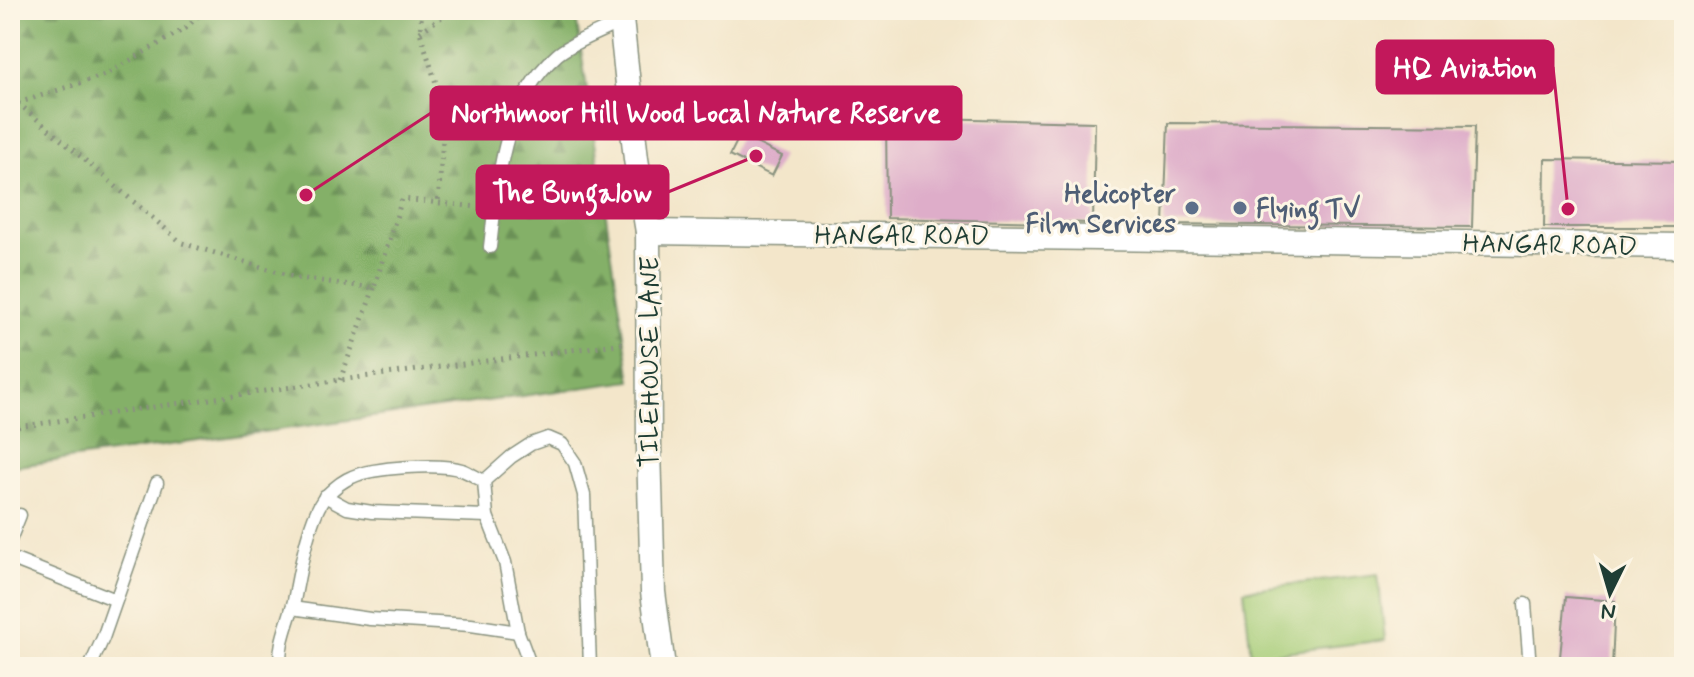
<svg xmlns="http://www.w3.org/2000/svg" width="1694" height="677" font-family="Mynerve,sans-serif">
<defs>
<pattern id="forest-firs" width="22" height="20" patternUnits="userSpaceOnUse" patternTransform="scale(2)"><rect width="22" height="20" fill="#84b068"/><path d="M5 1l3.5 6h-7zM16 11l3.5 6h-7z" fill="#6b9056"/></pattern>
</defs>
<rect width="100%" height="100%" fill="#fcf5e5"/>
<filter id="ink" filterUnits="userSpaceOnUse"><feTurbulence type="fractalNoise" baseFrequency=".0125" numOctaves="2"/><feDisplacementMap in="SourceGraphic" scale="16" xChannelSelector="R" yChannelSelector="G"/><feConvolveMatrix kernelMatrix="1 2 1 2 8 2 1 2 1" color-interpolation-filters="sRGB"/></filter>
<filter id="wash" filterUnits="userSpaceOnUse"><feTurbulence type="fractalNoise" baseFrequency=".006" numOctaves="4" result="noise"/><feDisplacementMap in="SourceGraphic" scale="32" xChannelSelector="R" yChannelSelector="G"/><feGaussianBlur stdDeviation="1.8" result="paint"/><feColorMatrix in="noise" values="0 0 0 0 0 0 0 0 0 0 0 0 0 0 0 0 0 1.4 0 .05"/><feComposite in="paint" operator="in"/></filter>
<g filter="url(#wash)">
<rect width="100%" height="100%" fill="#f3e6ca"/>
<path fill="#a5cc77" stroke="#628456" stroke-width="2" d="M1378,574L1385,640L1251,656L1244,590Z"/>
<path fill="url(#forest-firs)" stroke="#52764e" stroke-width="2" d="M10,10H575L631,381L10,467Z"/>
<g id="blocks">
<g fill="#deadc9">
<path d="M886,117L1095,122L1093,223L887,218Z"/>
<path d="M1168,123L1475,126L1472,227L1164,224Z"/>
<path d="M740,135L782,156L772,176L730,155Z"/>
<path d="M1545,159L1684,161V227H1544Z"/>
<path d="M1566,597L1615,601L1612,667H1559Z"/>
</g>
</g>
</g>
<g filter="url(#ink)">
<use href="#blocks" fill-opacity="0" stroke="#89927f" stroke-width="2"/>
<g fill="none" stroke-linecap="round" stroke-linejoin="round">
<g stroke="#89927f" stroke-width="15">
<g id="lane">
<path d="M490,247C498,180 502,103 557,55C572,42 603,31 622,21"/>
<path d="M484,481L511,457L531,444L548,438L562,444L575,463L584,495L590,667"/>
<path d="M325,496L347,508L372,512L487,516"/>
<path d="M10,540L20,515"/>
<path d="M10,558L116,600"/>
<path d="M1525,604L1530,667"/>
<path d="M292,608L370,619L471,625L518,632"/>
<path d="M10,665L15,667"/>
<path d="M90,667L103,638L157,483"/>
<path d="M281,667C277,645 289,622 294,601C299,575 309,513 327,495C333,489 344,480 352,477C373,467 441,463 462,470C470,473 477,478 484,481L487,516L505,562L518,632L531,667"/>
</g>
</g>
<g stroke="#89927f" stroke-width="27">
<g id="street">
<path d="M620,10L636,159L648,232L649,448L653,592L663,667"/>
<path d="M648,232L1684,246"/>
</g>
</g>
<g stroke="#89927f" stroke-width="5" stroke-dasharray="2 6" stroke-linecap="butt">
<path d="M422,10L420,32L445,112L438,203"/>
<path d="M420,32L452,10"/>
<path d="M10,103H18L105,75L186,28L204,10"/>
<path d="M18,103L182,243L298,278L374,288L402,199L478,207"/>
<path d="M340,380L374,288"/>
<path d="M10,428L340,380L625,343"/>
</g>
<use href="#lane" stroke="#fff" stroke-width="12"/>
<use href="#street" stroke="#fff" stroke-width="24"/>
</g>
</g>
<g fill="#5c6f8a" stroke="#fcf5e5" stroke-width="3">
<circle cx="1192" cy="208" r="8"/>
<circle cx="1240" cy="208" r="8"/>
</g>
<g text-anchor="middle" stroke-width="6" stroke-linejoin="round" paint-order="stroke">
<g font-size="26" font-weight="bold" fill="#4e5e75" stroke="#fcf5e5" text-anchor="end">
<text x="1176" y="202">Helicopter<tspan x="1176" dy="30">Film Services</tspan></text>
<text x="1256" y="217" text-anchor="start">Flying TV</text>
</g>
<g font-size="26" fill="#1f3d34" stroke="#fcf5e5">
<text x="902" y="244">HANGAR ROAD</text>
<text transform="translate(1550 244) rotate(1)" y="9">HANGAR ROAD</text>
<text transform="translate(649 362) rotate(-90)" y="9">TILEHOUSE LANE</text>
</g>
</g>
<path fill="none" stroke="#c2185b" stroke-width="3" d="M1568 209L1553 67M306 195L431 113M756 156L668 192"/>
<g fill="#c2185b" stroke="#fcf5e5" stroke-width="3">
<circle cx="1568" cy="209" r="8"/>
<circle cx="306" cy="195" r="8"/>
<circle cx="756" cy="156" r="8"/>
</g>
<g fill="#c2185b" stroke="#c2185b" stroke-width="3">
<rect x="1377" y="41" width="176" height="52" rx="8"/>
<rect x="431" y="87" width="530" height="52" rx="8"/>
<rect x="477" y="166" width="191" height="52" rx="8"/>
</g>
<g font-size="28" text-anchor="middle" font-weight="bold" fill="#fff">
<text x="1465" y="77">HQ Aviation</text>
<text x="696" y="122">Northmoor Hill Wood Local Nature Reserve</text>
<text x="572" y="202">The Bungalow</text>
</g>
<rect width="1694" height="677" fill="none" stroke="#fcf5e5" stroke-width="40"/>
<g transform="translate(1610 593) rotate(185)" stroke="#fcf5e5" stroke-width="6" paint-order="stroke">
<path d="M0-6L14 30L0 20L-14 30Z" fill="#1f3d34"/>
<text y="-12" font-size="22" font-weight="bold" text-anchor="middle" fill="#1f3d34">N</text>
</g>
</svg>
